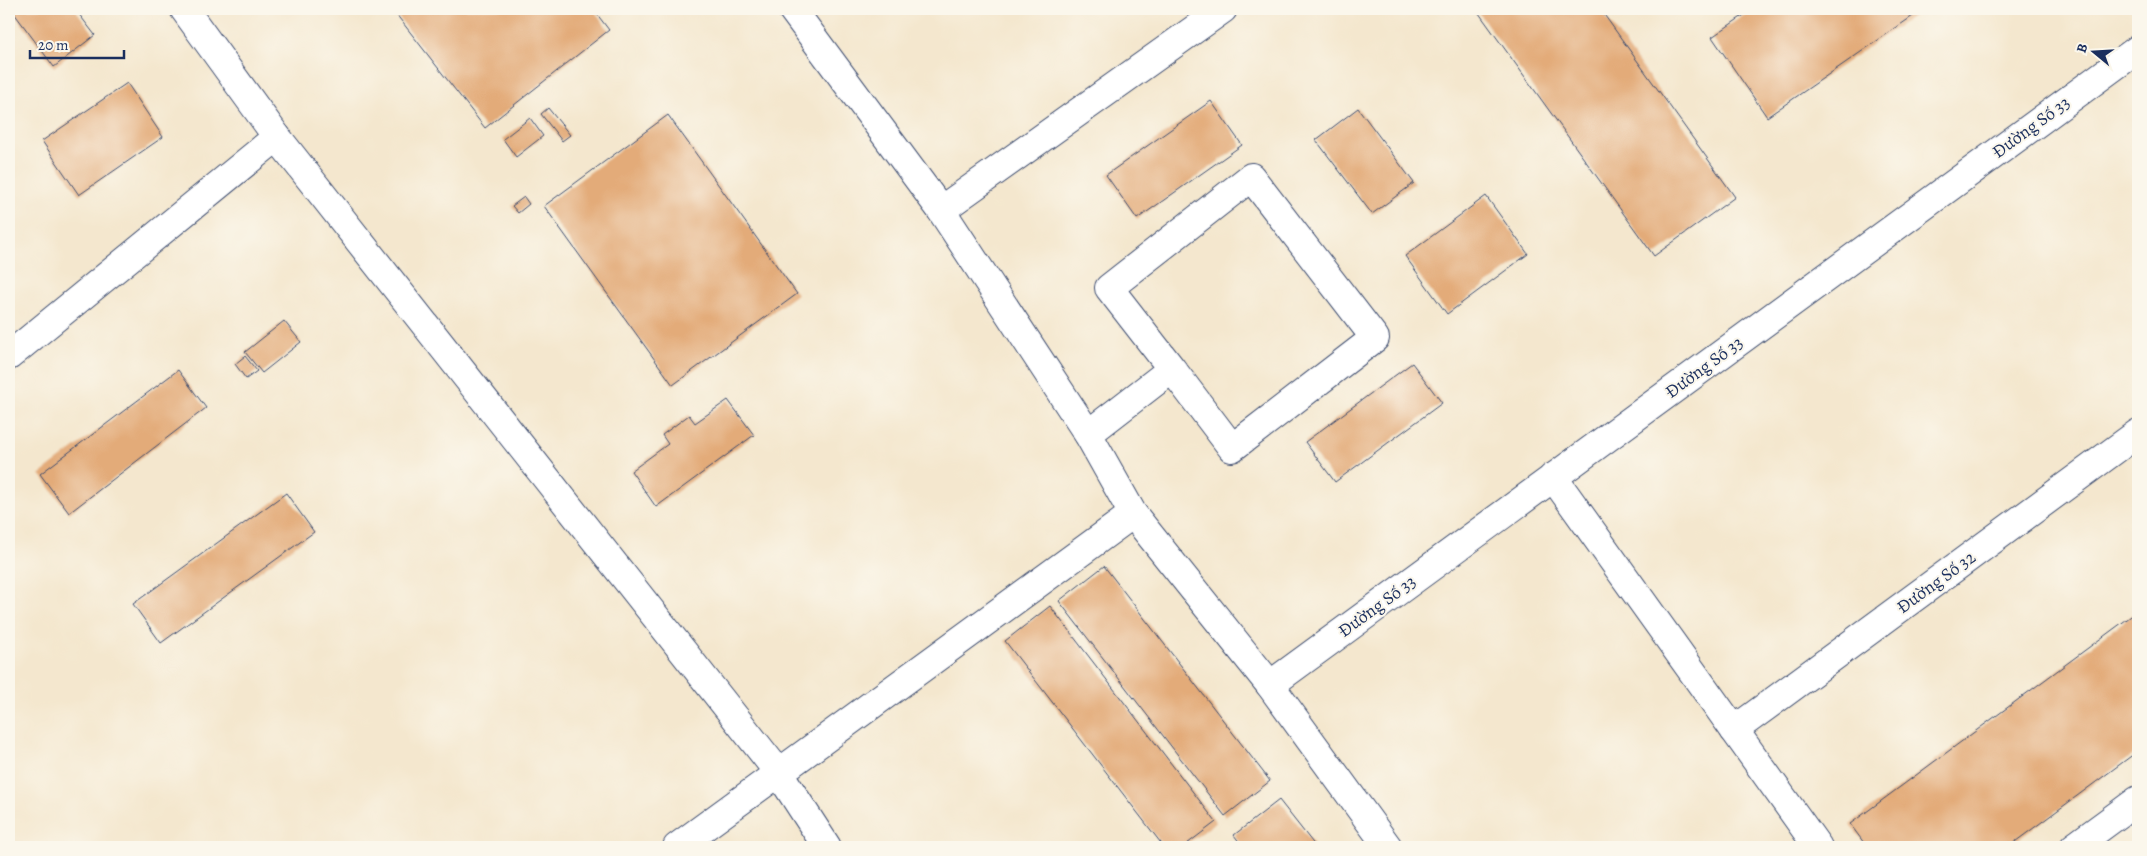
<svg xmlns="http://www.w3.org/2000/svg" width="2147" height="856" font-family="Alegreya,serif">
<rect width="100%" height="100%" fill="#fbf7ec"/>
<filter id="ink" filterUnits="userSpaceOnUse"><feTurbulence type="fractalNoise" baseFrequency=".02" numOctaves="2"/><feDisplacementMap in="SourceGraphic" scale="10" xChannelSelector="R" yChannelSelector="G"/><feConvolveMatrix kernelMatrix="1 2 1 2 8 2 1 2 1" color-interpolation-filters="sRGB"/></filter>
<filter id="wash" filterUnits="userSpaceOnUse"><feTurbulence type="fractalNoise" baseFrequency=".0096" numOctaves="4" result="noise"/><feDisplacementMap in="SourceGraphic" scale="20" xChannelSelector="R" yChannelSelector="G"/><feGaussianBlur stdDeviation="1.12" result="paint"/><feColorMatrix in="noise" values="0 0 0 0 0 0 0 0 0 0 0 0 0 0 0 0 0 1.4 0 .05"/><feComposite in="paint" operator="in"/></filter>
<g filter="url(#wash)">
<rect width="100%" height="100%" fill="#f4e7ce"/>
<g id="blocks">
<g fill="#e3ab79">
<path d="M11,9H75L95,35L54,67Z"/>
<path d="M392,9H593L609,30L485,128Z"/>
<path d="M1476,9H1600L1735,197L1654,256Z"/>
<path d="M1753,9H1923L1767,117L1712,37Z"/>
<path d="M127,83L163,137L79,195L42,141Z"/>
<path d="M1211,101L1242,145L1137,219L1106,175Z"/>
<path d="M548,108L570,135L562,141L541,114Z"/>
<path d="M1358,108L1414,183L1372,214L1316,140Z"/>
<path d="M668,115L797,294L673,385L544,206Z"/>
<path d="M530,118L543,136L516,157L503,139Z"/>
<path d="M1486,196L1528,254L1447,314L1405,256Z"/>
<path d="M524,197L529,204L518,213L512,206Z"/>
<path d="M284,321L301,342L262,373L245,352Z"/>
<path d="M245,356L257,371L246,379L235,364Z"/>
<path d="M1412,363L1442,403L1335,482L1305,442Z"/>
<path d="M178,370L206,408L69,513L40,474Z"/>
<path d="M728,400L754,435L656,507L631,471L668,444L662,435L689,415L695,423Z"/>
<path d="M286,493L314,532L161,643L133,604Z"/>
<path d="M1104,566L1270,781L1225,816L1059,601Z"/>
<path d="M1050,606L1216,822L1183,847H1164L1005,641Z"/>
<path d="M2138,611V751L2008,847H1867L1850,824Z"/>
<path d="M1279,800L1316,847H1243L1234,835Z"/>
</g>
</g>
</g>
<g filter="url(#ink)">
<use href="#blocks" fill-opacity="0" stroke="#3c4b6f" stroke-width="1"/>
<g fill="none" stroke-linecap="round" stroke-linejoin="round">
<g stroke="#3c4b6f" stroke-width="30">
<g id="minor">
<path d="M184,9L277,137L779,773L827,847"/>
<path d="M792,9L941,210L1088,434L1133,514L1270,685L1388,847"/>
<path d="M941,210L1223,9"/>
<path d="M9,356L277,137"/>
<path d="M1088,434L1172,369L1109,288L1251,177L1375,338L1232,448L1172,369"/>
<path d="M1553,477L1818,847"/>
<path d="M1270,685L2138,49"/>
<path d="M1734,730L2138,433"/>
<path d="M677,847L1133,514"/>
<path d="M2074,847L2138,800"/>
</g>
</g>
<use href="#minor" stroke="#fff" stroke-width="28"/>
</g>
</g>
<g text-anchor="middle" stroke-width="4" stroke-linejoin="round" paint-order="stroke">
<g font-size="18" fill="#1b2f5e" stroke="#fbf7ec">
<text transform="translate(2031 127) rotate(-36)" y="6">Đường Số 33</text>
<text transform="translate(1704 367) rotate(-36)" y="6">Đường Số 33</text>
<text transform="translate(1936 582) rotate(-36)" y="6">Đường Số 32</text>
<text transform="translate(1377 606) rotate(-36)" y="6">Đường Số 33</text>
</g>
</g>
<rect width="2147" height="856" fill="none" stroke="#fbf7ec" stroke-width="30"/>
<g transform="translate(2094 52) rotate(288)" stroke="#fbf7ec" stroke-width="4" paint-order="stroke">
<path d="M0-4L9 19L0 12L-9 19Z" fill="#1b2f5e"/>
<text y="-8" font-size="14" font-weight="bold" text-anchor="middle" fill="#1b2f5e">B</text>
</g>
<path d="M30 50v8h94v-8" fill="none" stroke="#1b2f5e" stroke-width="2.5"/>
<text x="38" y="50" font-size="15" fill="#1b2f5e" stroke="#fbf7ec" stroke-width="4" paint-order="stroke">20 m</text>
</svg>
